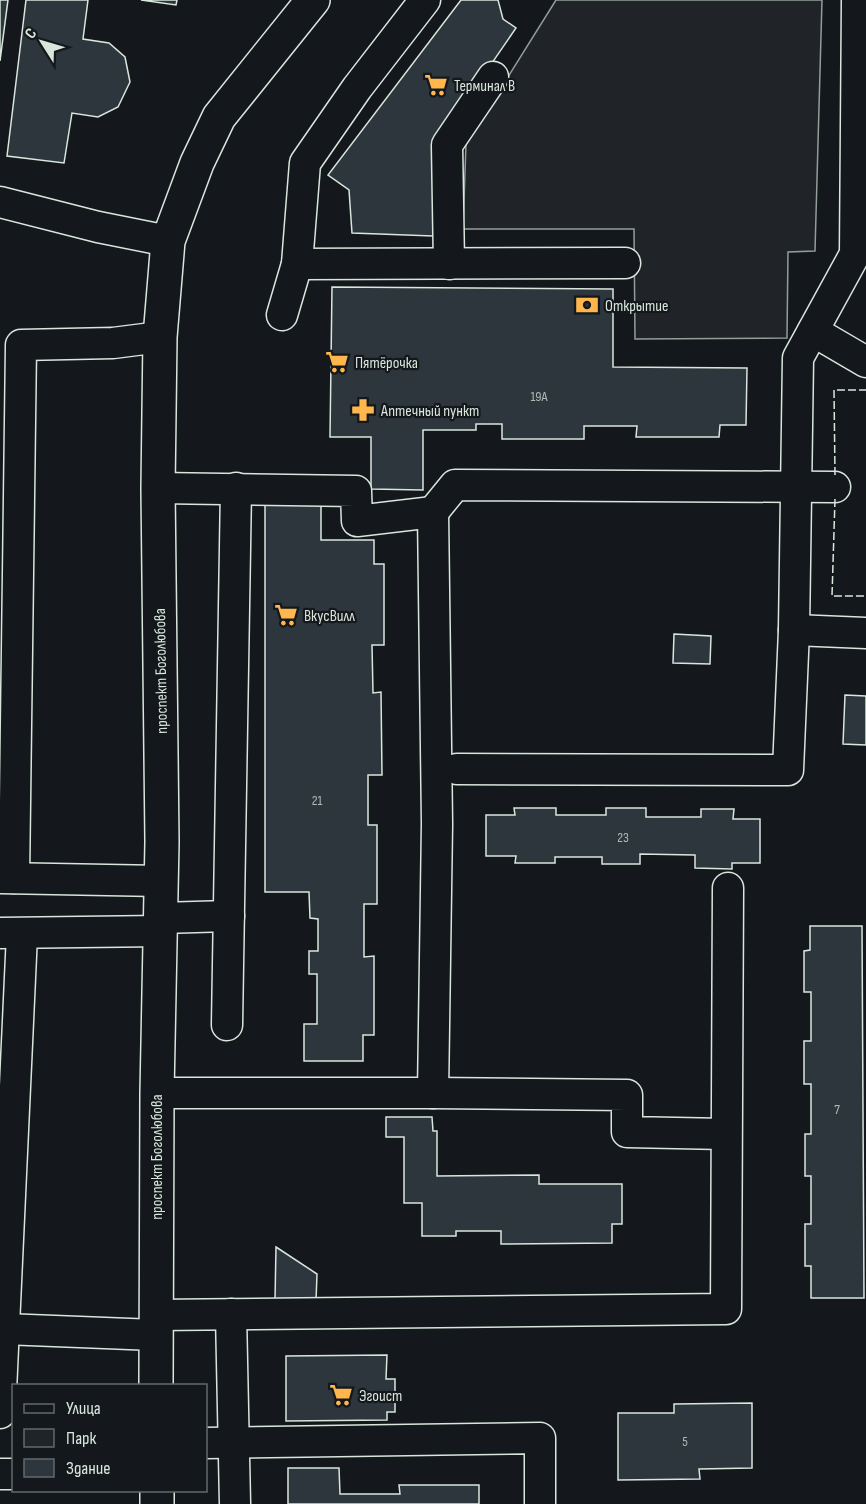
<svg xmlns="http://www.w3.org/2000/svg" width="866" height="1504" font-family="'Sofia Sans Condensed',sans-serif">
<rect width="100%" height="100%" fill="#14181c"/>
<path fill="#202428" stroke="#939e99" stroke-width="1.5" d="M556,0H822L815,251L788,252L787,338L635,339L634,229H463L466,144Z"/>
<g fill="#2c363c" stroke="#d8e6dc" stroke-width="1.5">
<path d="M0,0H8L0,61Z"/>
<path d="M26,0H88L83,39L109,43L125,57L130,82L118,107L98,117L72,113L64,163L7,156Z"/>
<path d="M141,0H177L176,5Z"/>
<path d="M461,0H498L503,19L516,28L437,143L433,236L352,233L349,190L328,175Z"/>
<path d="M332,287L613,289V367L747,368L746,425H720L719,437H636L637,426H584V439H502V424H476V430H423V490L371,489V437H330Z"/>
<path d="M265,503H321V540H374V564H384V645H372L373,693L381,692L382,775H368V825H377V904H364V957L374,956V1035H363V1061H304V1024H317V974H309V951H318V919L310,918L309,892H265Z"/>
<path d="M674,634L711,636L710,664L673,663Z"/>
<path d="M845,695L866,696V745L843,744Z"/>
<path d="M514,808H556V815H606V808H646V817H701V809H734L733,819H760V863H732V869L695,868V855L640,854V864H602V857H555V863H515L516,856H486V815H515Z"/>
<path d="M810,926H862L864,1298H811V1266H805V1224H811V1176H805V1134H811V1084H804V1041H811V992H804V951L810,950Z"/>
<path d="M386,1117H432L433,1131H437V1176L539,1175V1184H622V1224H612V1243L501,1244V1231H456V1236H422V1203H404V1137H386Z"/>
<path d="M276,1247L317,1274L316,1301L275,1300Z"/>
<path d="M387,1355L386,1379H395V1412H387V1420L286,1421V1356Z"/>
<path d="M752,1403V1468L699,1469L700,1479L618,1480V1413H674V1404Z"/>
<path d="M288,1468H339L340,1494H400L399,1485H479V1504H288Z"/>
</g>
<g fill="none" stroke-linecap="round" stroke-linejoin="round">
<g stroke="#d8e6dc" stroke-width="33">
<g id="minor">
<path d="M0,202L98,227L168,241"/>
<path d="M297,264L625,263"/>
<path d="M449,264L447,145L493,77"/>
<path d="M282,315L297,264L305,163L357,88L425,0"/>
<path d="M813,331L866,362"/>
<path d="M433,512L455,485L835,487"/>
<path d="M794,630L866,633"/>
<path d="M457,769L788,770L794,630L798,358L855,254L857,0"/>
<path d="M0,878L161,881"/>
<path d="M14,878L21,345L113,343L160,337"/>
<path d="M161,918L229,916"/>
<path d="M0,933L161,931"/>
<path d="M227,1025L236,488"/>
<path d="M157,1093H433L437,824L433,512L357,521L356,491L158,488"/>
<path d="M433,1093L627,1095V1132L725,1134"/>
<path d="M231,1314L235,1504"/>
<path d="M156,1315L726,1309L728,888"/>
<path d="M4,1329L155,1335"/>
<path d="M0,1413L22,934"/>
<path d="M206,1443L540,1438V1504"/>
<path d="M0,1474H14"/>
</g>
</g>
<g stroke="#d8e6dc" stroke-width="36">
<g id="major">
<path d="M156,1386L157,1093L162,842L158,488L160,337L168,241L197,163L219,117L313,0"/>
<path d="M157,1490V1504"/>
</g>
</g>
<use href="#minor" stroke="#14181c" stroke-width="30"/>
<use href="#major" stroke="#14181c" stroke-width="33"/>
<g stroke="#d8e6dc" stroke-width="1.5" stroke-dasharray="8 3" stroke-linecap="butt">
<path d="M835,475L834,390H866"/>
<path d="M835,499L832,596H866"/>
</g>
</g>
<defs>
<g id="supermarket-bare" transform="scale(1.8)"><path d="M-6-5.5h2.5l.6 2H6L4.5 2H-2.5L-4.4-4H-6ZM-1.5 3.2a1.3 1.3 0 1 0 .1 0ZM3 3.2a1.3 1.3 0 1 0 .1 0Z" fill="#ffb74d" stroke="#14181c" stroke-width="2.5" paint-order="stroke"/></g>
<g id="bank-bare" transform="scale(1.8)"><path d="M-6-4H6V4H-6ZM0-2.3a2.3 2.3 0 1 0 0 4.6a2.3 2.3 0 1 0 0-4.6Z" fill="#ffb74d" stroke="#14181c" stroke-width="2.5" paint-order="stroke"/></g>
<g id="pharmacy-bare" transform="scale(1.8)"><path d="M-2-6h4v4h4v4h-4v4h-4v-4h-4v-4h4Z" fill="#ffb74d" stroke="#14181c" stroke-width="2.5" paint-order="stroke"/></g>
</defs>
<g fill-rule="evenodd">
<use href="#supermarket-bare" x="436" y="85"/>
<use href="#bank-bare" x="587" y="305"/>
<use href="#supermarket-bare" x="337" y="362"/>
<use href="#pharmacy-bare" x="363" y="410"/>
<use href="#supermarket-bare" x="286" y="615"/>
<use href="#supermarket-bare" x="341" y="1395"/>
</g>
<g text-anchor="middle" stroke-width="4.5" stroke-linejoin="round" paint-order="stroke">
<g font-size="14" fill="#adbab4">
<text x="539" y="401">19А</text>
<text x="317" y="805">21</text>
<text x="623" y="842">23</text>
<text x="837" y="1114">7</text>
<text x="685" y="1446">5</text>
</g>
<g font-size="16" fill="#d8e6dc" stroke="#14181c" text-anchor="start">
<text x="454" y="91">Терминал B</text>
<text x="605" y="311">Открытие</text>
<text x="355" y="368">Пятёрочка</text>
<text x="381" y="416">Аптечный пункт</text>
<text x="304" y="621">ВкусВилл</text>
<text x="359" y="1401">Эгоист</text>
</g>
<g font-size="16" fill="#d8e6dc" stroke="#14181c">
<text transform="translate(160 671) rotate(-91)" y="6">проспект Боголюбова</text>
<text transform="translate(156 1157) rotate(-90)" y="6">проспект Боголюбова</text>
</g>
</g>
<rect x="12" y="1384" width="195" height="108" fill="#14181c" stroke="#626a69" stroke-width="1.5"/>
<rect x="24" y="1404" width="30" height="9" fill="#14181c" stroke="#626a69" stroke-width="1.5"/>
<text x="66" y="1414" font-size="18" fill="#d8e6dc">Улица</text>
<rect x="24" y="1429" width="30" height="18" fill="#202428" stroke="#626a69" stroke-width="1.5"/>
<text x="66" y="1444" font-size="18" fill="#d8e6dc">Парк</text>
<rect x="24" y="1459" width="30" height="18" fill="#2c363c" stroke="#626a69" stroke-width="1.5"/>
<text x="66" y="1474" font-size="18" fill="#d8e6dc">Здание</text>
<g transform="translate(42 42) rotate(307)" stroke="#14181c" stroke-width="4.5" paint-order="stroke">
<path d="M0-4.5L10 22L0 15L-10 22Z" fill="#d8e6dc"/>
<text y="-9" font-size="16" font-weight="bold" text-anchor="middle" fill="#d8e6dc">С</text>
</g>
</svg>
